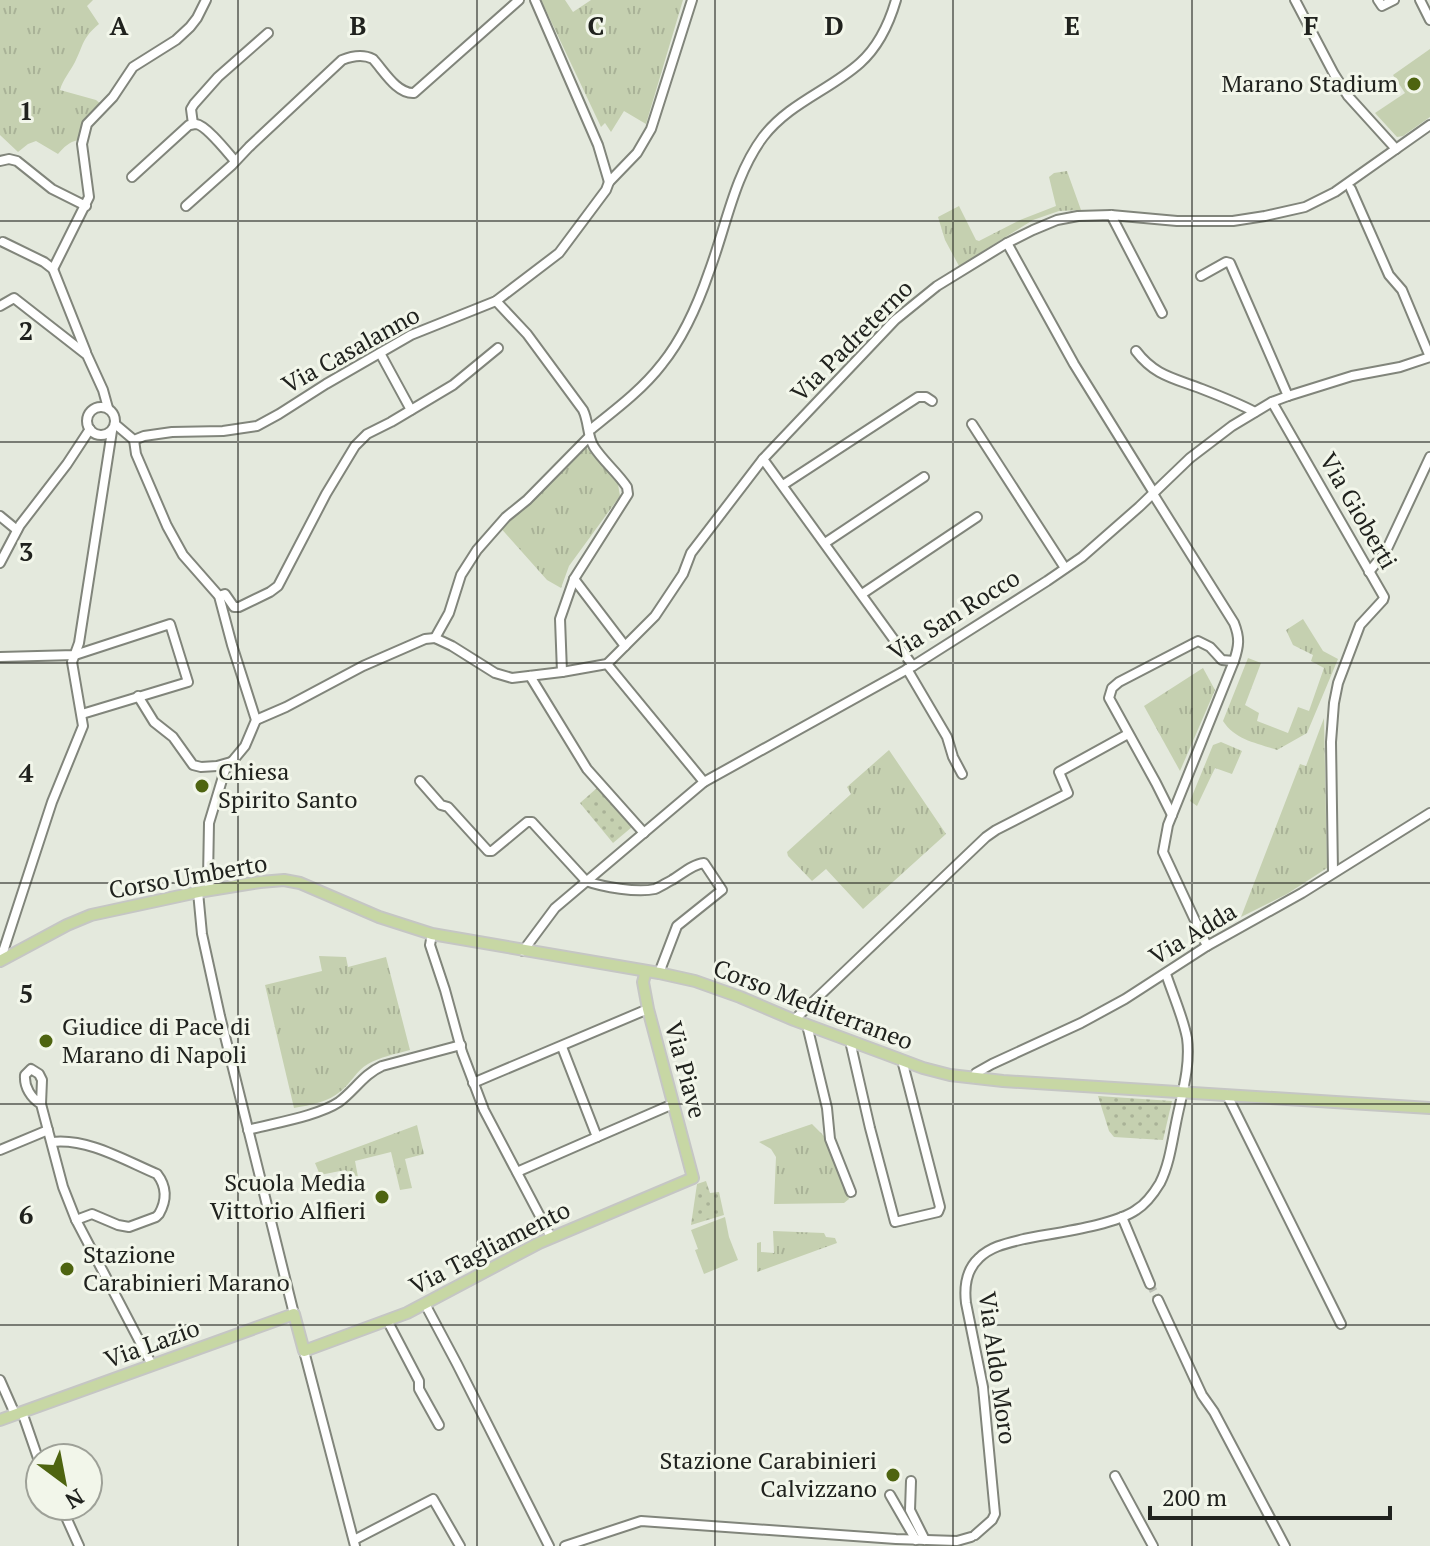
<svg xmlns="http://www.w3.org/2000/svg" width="1430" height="1546" font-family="'PT Serif',serif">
<defs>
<pattern id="grass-tufts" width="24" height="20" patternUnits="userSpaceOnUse" patternTransform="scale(2)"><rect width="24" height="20" fill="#c5d0b0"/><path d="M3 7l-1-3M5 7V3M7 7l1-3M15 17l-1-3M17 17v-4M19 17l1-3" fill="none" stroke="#a9b297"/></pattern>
<pattern id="park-dots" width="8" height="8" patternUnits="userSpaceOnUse" patternTransform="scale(2)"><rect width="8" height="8" fill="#c5d0b0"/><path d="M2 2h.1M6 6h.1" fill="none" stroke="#a9b297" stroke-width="1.8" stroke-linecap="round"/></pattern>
</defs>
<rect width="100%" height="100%" fill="#e4e9dd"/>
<g fill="url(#grass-tufts)">
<path d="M0,0H93L87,6L99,24C82,38 84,44 75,62C70,72 63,79 60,90L96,100L102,105L86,121L78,140C69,142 64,147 58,154L36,141L28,144L18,152L0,135Z"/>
<path d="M541,0H565L573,12L591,0H683L646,124L624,111L611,132L605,123L601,127Z"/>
<path d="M1067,171L1081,210L1059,211L1033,220L959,266L945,240L938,217L959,206L976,240L979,241L1020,220L1056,206L1049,177L1054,173Z"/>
<path d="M585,446L618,484L620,496L569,566L561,588L547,580L498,525Z"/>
<path d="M1303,619L1323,651L1338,659L1307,733L1277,750C1257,743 1235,740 1223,721L1248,658L1261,663L1245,705L1259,713L1257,721L1288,733L1298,707L1309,711L1324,668L1311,661L1313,655L1293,645L1286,630Z"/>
<path d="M1203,668L1215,690L1180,771L1144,706Z"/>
<path d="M1324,718L1327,868L1287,894L1241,917L1300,764L1306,766Z"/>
<path d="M1221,742L1242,751L1232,774L1215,768L1197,806L1190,801L1213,745Z"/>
<path d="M889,750L946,834L863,909L826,869L812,881L788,856L787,852L851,794L847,787Z"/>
<path d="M319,956L346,957L348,967L386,957L410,1050C395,1054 380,1057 368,1064C356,1071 351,1083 341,1091C328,1102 311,1105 294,1108L265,985L322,971Z"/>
<path d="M812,1124L827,1139L849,1199L844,1203L774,1204L776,1157L771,1149L759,1142Z"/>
<path d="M417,1125L424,1154L405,1159L412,1188L400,1190L391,1152L355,1161L358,1177L345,1170L320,1175L315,1163Z"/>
<path d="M773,1231L824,1233L826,1237L835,1238L837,1243L757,1272V1243L761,1242V1252L774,1253Z"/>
</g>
<g fill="url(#park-dots)">
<path d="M597,788L632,827L613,843L580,803Z"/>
<path d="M1098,1096L1172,1101L1163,1140L1114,1137L1109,1131Z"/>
<path d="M706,1181L710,1193L719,1192L724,1215L691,1225L697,1184Z"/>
</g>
<g fill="#c5d0b0">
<path d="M1430,49V117L1403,136L1397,137L1375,113L1405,93L1393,75Z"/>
<path d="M725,1217L729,1237L738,1260L704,1274L695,1250L698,1249L691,1230Z"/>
</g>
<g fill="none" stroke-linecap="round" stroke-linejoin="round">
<path stroke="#bdc1b7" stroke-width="8" stroke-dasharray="8 4" stroke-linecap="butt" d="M1150,1284L1158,1300"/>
<g stroke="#81857b" stroke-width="12">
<g id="minor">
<path d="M535,0L598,145L609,182"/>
<path d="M1295,0L1334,74L1348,96L1396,149"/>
<path d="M1378,0L1382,6L1394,0"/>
<path d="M1420,0L1430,20"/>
<path d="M193,124L191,109L194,104L218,77L268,33"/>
<path d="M0,161L9,159L17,161L52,189L86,206"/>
<path d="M132,177L189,125C191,125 194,124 196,124C206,125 228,153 235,161"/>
<path d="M1351,189L1389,275L1402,290L1430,357"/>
<path d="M186,206L232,165L249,147L342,60C352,56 363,54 373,59C384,71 397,94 414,93L519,0"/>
<path d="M1111,215L1162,313"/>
<path d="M3,242L44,262L53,269L86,352"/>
<path d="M1007,243L1074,364L1154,493"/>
<path d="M53,269L89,197L82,144L87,124L113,97L133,67L176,40L190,27L197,18L206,0"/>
<path d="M1201,276L1226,262L1230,263L1288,396"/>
<path d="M496,301L527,334L583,410C589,422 587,436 594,447C603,461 617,472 627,487L628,494L574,579L560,619L562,672"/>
<path d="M0,306L14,298L87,355L103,390L108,408"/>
<path d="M1136,351C1155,376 1174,378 1202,389C1220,396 1238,403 1255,412"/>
<path d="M380,353L411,410"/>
<path d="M1272,402L1384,597L1383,600L1360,625L1338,683L1334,703L1331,742L1333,872"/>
<circle cx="101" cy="421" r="14"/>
<path d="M115,424L134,440L144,436L172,432L223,431L257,426L279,414L326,384L411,335L496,301L559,253L606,190L609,182L637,153L651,129L692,0"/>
<path d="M972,424L1065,568"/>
<path d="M590,430C615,410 642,390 662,364C683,338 698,304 709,272C726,227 734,176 763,137C789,103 830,90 860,63C879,46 889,24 896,0"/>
<path d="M134,440L136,454L167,526L183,555L219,596L232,645L256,720L245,746L225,770L209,823L208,878L210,890"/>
<path d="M763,459L913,666"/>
<path d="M783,485L918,397H926L932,401"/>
<path d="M1153,494L1234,623C1240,638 1239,646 1234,661L1168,825L1163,852L1207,946"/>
<path d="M0,516L17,530"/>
<path d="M825,543L924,477"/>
<path d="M0,563L20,525L67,464L90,429"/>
<path d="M1369,572L1386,551L1430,457"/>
<path d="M574,579L625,646"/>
<path d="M862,594L977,517"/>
<path d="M219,596L225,594L234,607H239L270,592L278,586L326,494L355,446L367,434L391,422L453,385L498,348"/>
<path d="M435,638L452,646L495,673L512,678L562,672L607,664L655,616L683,574L691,553L763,459L895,320L937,286L1007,243L1033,230L1057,220L1078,216L1111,215L1177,221H1233L1265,216L1305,207L1335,192L1430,125"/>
<path d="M435,638L449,613L461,575L477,550L506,517L527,500L589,437"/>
<path d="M0,657L75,655L170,624L188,682L82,714"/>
<path d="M607,664L704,782"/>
<path d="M907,669L947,737L953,757L962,774"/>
<path d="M530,676L587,769L644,833"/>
<path d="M138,696L154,722L173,737L193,765L201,767L217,766L231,762"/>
<path d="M256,720L286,707L363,666L425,639L435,638"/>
<path d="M420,781L441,805L448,807L488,851H492L527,822H532L586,881C603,887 637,893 655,889C660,887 666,883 672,880C682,874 693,864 704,863L722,890L677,926L659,973"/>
<path d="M1172,815L1156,783L1109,698L1112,688L1119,682L1198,641L1210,647L1222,660L1234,661"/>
<path d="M198,892L202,934L220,1016L294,1314"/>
<path d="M432,934L430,945L445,990L462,1052L484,1110L551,1237"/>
<path d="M523,951L555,908L704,782L913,666L1047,581L1082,557L1139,507L1190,458L1232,426L1272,402L1288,396L1352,376L1400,367L1430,357"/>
<path d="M0,961L52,802L83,726L72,662L79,643L112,431"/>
<path d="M794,1020L986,837L996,830L1068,793L1059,772L1128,734"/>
<path d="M807,1025L827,1108L830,1139L851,1192"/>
<path d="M850,1041L870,1128L895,1222L938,1212L940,1207L902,1060"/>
<path d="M973,1078L976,1073L992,1064L1081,1023L1125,999L1207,946L1302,893L1430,813"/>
<path d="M473,1083L648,1009"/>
<path d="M1227,1095L1341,1324"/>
<path d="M41,1104C31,1098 24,1087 25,1075L31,1069L39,1074L42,1080L41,1104L63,1187L76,1220L152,1365"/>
<path d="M248,1130C274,1123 318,1116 339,1102C355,1090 364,1074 382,1066L461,1045"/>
<path d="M597,1137L673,1104"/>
<path d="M52,1142C88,1138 124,1160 157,1174C167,1187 167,1200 159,1214L156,1217L129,1227L118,1225L92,1214L76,1220"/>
<path d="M0,1150L48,1130"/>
<path d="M517,1172L597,1137L562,1047"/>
<path d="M1122,1217L1150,1284"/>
<path d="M1158,1300L1202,1395L1214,1412L1285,1546"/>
<path d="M425,1304L457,1364L549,1546"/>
<path d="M387,1320L419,1381V1389L439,1425"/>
<path d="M304,1351L355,1546"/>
<path d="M0,1380L15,1414"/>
<path d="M22,1412L40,1464"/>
<path d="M1115,1476L1153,1546"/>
<path d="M911,1481L910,1510L925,1540"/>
<path d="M890,1495L916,1540"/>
<path d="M61,1506L79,1546"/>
<path d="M975,1535L992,1520L995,1514L983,1387L966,1303C964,1286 966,1270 979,1258C991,1246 1008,1243 1024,1239C1053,1233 1113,1226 1136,1210C1146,1204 1154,1193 1160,1183C1169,1165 1172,1143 1176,1123C1181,1097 1191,1066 1187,1038C1183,1017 1173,995 1166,974"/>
<path d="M354,1540L433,1499L460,1546"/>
<path d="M565,1546L641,1521L896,1539L957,1541L971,1537"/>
</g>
</g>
<g stroke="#c5c6c4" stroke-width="14">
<g id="major">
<path d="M0,961L67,925L91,915L198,892L260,882L284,880L300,883L379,917L432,934L659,973L695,981L740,997L794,1020L891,1056L923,1068L950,1075L1003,1081L1430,1108"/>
<path d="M0,1420L294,1314L304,1351L407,1313L539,1243L693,1178L648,1009L643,982L646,971"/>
</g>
</g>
<use href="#minor" stroke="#fff" stroke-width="8"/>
<use href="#major" stroke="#c7d7a4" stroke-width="10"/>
</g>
<path fill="none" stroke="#20221e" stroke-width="2" stroke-opacity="0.55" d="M238,0V1546M477,0V1546M715,0V1546M953,0V1546M1192,0V1546M0,221H1430M0,442H1430M0,663H1430M0,883H1430M0,1104H1430M0,1325H1430"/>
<g fill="#4e6410" stroke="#f2f6ea" stroke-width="3">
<circle cx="1414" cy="84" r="8"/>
<circle cx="202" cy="786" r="8"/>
<circle cx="46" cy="1041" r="8"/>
<circle cx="382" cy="1197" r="8"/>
<circle cx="67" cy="1269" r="8"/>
<circle cx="893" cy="1475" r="8"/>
</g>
<g text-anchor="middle" stroke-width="6" stroke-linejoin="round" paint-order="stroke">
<g font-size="24" fill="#20221e" stroke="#f2f6ea" text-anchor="end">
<text x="1398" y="92">Marano Stadium</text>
<text x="218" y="780" text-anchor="start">Chiesa<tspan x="218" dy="28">Spirito Santo</tspan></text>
<text x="62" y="1035" text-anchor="start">Giudice di Pace di<tspan x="62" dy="28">Marano di Napoli</tspan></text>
<text x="366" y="1191">Scuola Media<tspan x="366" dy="28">Vittorio Alfieri</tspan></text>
<text x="83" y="1263" text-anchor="start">Stazione<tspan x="83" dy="28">Carabinieri Marano</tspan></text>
<text x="877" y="1469">Stazione Carabinieri<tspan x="877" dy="28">Calvizzano</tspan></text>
</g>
<g font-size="24" fill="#20221e" stroke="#f2f6ea">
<text transform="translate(852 341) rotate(-45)" y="8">Via Padreterno</text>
<text transform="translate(351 350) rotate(-29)" y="8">Via Casalanno</text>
<text transform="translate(1358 511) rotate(60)" y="8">Via Gioberti</text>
<text transform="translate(954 615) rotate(-32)" y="8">Via San Rocco</text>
<text transform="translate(188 877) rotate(-10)" y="8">Corso Umberto</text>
<text transform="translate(1193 934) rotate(-31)" y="8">Via Adda</text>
<text transform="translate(813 1005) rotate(21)" y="8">Corso Mediterraneo</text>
<text transform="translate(685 1070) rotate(75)" y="8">Via Piave</text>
<text transform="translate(490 1248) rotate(-27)" y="8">Via Tagliamento</text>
<text transform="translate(152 1344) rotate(-20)" y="8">Via Lazio</text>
<text transform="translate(997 1368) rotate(82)" y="8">Via Aldo Moro</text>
</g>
</g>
<g font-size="26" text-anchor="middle" font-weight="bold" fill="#20221e" stroke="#f2f6ea" stroke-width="6" stroke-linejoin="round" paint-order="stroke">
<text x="119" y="35">A</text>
<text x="358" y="35">B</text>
<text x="596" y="35">C</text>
<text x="834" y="35">D</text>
<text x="1072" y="35">E</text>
<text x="1311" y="35">F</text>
<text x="26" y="120">1</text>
<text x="26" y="340">2</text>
<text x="26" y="561">3</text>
<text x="26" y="782">4</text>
<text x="26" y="1003">5</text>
<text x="26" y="1224">6</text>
</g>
<g transform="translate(64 1482) rotate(148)"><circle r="38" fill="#f2f6ea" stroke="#9ea198" stroke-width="2"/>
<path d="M0-6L14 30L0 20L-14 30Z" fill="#4e6410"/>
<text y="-12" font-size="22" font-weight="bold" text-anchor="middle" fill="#20221e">N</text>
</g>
<path d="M1150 1506v12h240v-12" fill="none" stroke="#20221e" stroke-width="4"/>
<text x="1162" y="1506" font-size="24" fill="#20221e" stroke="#f2f6ea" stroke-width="6" paint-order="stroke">200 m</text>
</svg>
